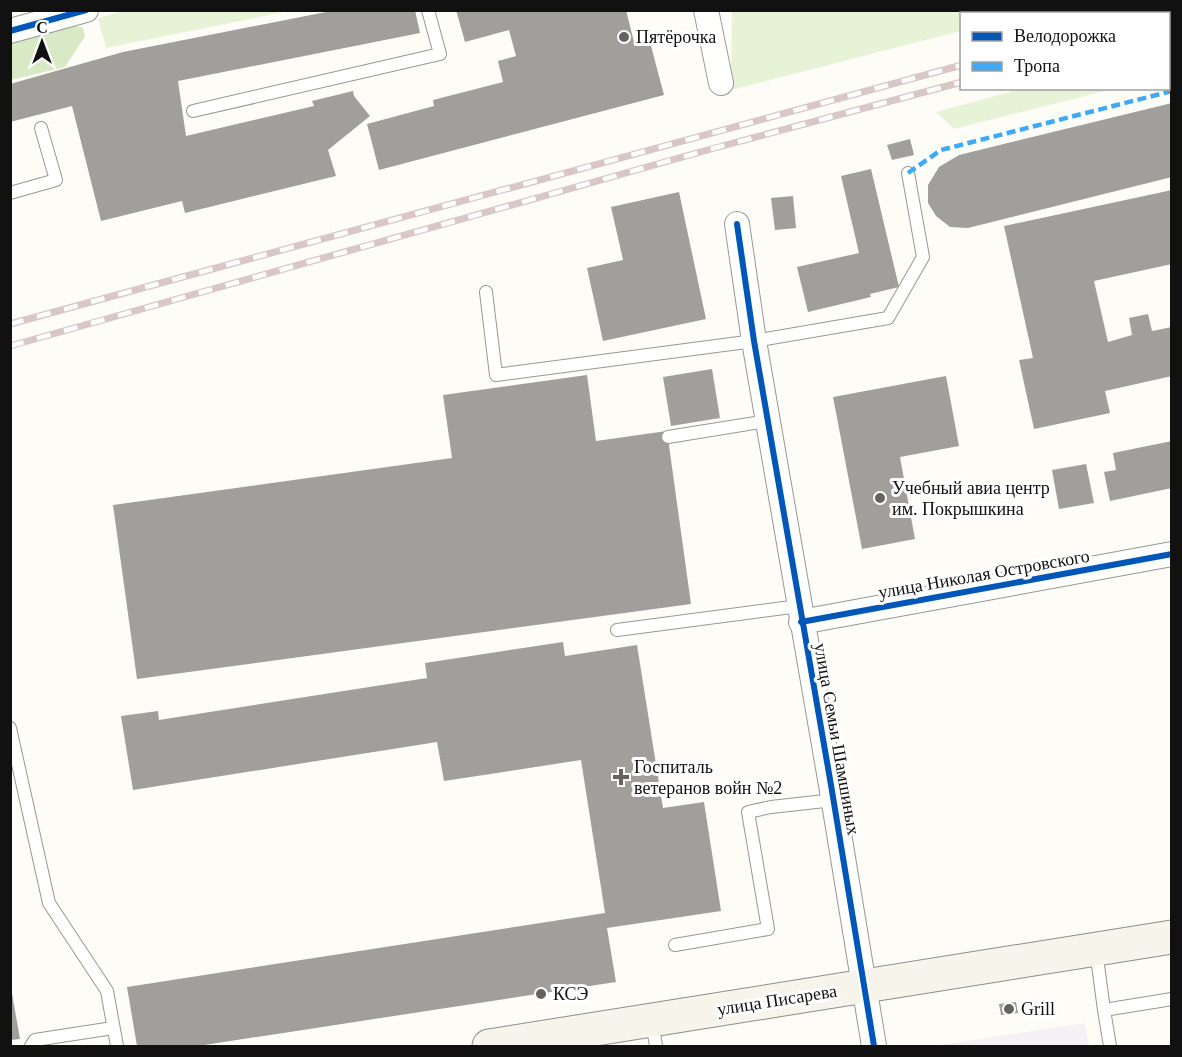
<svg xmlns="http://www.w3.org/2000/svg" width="1182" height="1057" font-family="'Times New Roman',serif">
<rect width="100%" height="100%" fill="#fdfcf7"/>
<path fill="#f5f0f3" d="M1085,1023L1089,1046H933Z"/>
<g fill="#e7f3d7">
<path d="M128,10H289V11L106,48L98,18Z"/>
<path d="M732,11H972V13L962,14L961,31L731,90Z"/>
<path d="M1021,89V88L1113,89L954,129L936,112Z"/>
</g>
<path fill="#d8eac5" d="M66,23L83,28L85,36L65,67L11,80L10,44L16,38Z"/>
<g fill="#a19f9c">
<path d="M336,10H415L420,33L178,81L186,136L314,106L312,101L353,91L354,96L370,116L328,150L336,176L185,213L182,201L101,221L72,106L10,122V84L123,52Z"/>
<path d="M456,10H626L635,46L650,42L664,95L379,170L367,124L434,106L433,100L503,82L498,61L516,56L509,30L465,42Z"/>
<path d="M1172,103V177L968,228L950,227L936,216L928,203V185L939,167L959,155Z"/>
<path d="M910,139L914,155L892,160L887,145Z"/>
<path d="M871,169L899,287L870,294L871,297L808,312L797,267L859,253L841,176Z"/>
<path d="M1172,190V264L1094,281L1108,342L1132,335L1129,318L1148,314L1152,331L1172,327V376L1105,391L1110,413L1034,429L1019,360L1033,358L1004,226Z"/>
<path d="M679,192L706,319L603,341L587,268L623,260L611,207Z"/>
<path d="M793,196L796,228L775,230L771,198Z"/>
<path d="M712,369L720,418L671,426L663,377Z"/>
<path d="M587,375L596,441L667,431L691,604L137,679L113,505L452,458L443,395Z"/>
<path d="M946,376L959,446L900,457L915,539L862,549L833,397Z"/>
<path d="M1172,441V488L1110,501L1104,472L1116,470L1113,453Z"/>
<path d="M1086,464L1094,503L1059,509L1052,470Z"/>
<path d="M563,642L565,656L637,645L663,808L704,802L721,911L607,928L616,982L198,1046H137L127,987L605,913L581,760L444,781L437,742L133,790L121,716L158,711L159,720L427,678L425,663Z"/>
<path d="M10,982L20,1039L10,1040Z"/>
<path d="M1016,1002L1018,1013L1001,1015L999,1004Z"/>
</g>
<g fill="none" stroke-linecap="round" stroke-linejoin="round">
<g stroke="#979795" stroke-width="14">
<g id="service">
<path d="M193,111L440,54L428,10"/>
<path d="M10,193L56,180L41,128"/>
<path d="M486,292L496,375L754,341L888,318L923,257L908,173"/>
<path d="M668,437L767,421"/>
<path d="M617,630L799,606"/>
<path d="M10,728L49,903L107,991L117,1046"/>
<path d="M675,945L768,929L748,812L771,807L834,800"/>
<path d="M1096,950L1104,1010L1172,999"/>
<path d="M1104,1010L1110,1046"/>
<path d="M652,1021L656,1046"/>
<path d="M31,1046L35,1040L113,1028"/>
</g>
</g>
<g stroke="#979795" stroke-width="26">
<g id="minor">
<path d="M706,10L721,83"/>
<path d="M10,31L86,10"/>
<path d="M737,224L754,341L831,785L874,1046"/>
<path d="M801,622L1172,554"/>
</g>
</g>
<g stroke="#8e8d8b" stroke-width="35">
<path id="secondary" d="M489,1046L1172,937"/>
</g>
<use href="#service" stroke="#fffffe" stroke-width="12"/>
<use href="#minor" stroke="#fffffe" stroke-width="24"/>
<use href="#secondary" stroke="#f6f4eb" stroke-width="33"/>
<g stroke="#d9c6c7" stroke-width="7">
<g id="rail">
<path d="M1156,14L1167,10"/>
<path d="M1168,26H1172"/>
<path d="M10,324L962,65"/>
<path d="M10,346L711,149L962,82"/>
</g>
</g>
<use href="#rail" stroke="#fff" stroke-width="4.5" stroke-dasharray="14" stroke-linecap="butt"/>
<path stroke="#3fa9f5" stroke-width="4.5" stroke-dasharray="9 4.5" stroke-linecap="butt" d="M908,173L941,150L1172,91"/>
<g stroke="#fff" stroke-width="10">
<g id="cycleway">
<path d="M10,31L86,10"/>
<path d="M737,224L754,341L831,785L874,1046"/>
<path d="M801,622L1172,554"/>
</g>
</g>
<use href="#cycleway" stroke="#0057b8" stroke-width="6"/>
</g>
<g fill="#646362" stroke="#fff" stroke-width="2">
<circle cx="624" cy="37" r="6"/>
<circle cx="880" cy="498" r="6"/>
<path d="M618 768h6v6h6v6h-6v6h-6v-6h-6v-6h6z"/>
<circle cx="541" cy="994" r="6"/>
<circle cx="1009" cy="1009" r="6"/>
</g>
<g text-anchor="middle" stroke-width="6" stroke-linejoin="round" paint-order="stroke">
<g font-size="18" fill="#111" stroke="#fff" text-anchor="start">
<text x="636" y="43">Пятёрочка</text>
<text x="892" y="494">Учебный авиа центр<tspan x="892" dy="21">им. Покрышкина</tspan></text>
<text x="634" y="773">Госпиталь<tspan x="634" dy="21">ветеранов войн №2</tspan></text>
<text x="553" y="1000">КСЭ</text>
<text x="1021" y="1015">Grill</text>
</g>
<g font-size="18" fill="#111" stroke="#fff">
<text transform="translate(984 574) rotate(-10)" y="6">улица Николая Островского</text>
<text transform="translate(837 739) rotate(80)" y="6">улица Семьи Шамшиных</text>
<text transform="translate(777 1000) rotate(-9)" y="6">улица Писарева</text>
</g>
</g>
<rect width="1182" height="1057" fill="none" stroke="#111111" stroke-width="24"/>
<rect x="960" y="12" width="210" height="78" fill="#ffffff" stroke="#a0a0a0" stroke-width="1.5"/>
<rect x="972" y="32" width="30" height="9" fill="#0057b8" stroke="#a0a0a0" stroke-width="1.5"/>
<text x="1014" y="42" font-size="18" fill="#111111">Велодорожка</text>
<rect x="972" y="62" width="30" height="9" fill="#3fa9f5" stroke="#a0a0a0" stroke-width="1.5"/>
<text x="1014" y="72" font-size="18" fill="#111111">Тропа</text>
<g transform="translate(42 42)" stroke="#ffffff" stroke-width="4.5" paint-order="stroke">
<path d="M0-4.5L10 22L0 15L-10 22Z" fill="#111111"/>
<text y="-9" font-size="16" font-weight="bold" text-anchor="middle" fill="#111111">С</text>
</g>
</svg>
